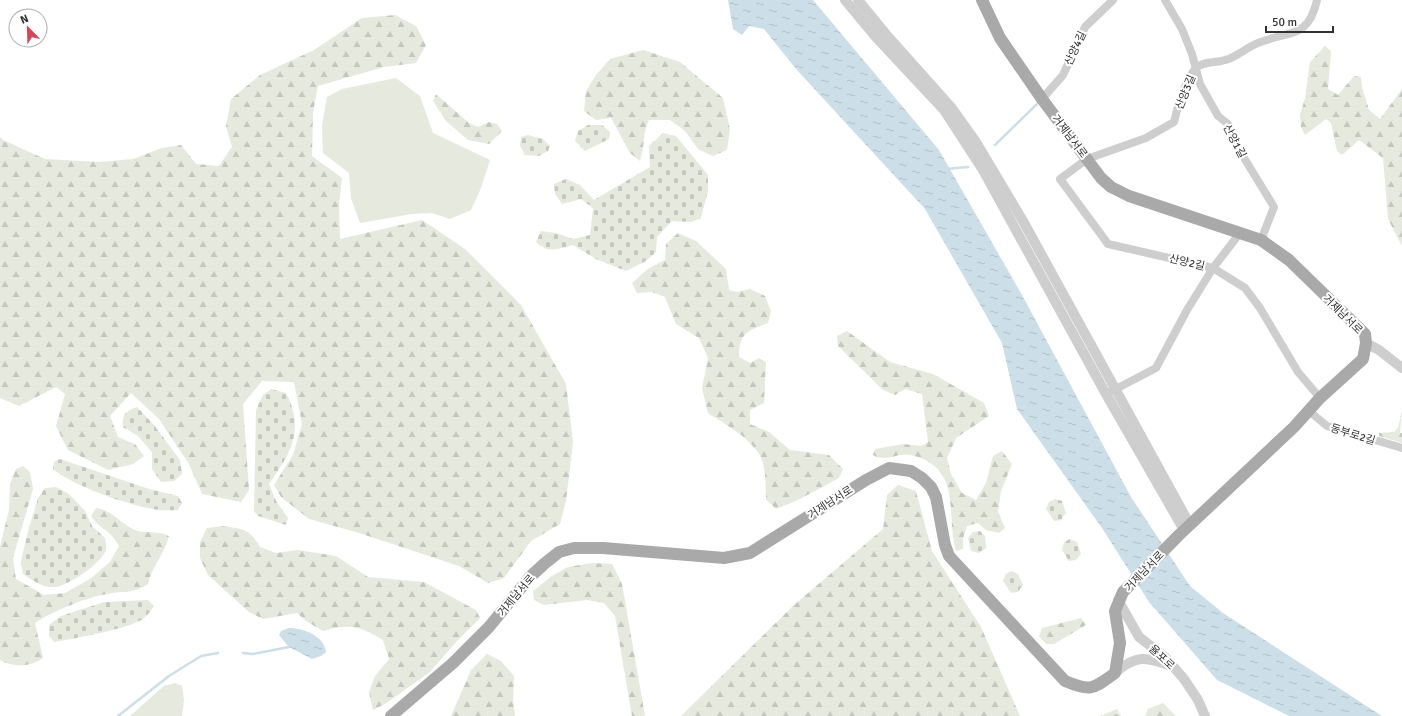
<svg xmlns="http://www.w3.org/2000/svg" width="1402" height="716" font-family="Signika,'Noto Sans KR',sans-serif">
<defs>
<pattern id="forest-firs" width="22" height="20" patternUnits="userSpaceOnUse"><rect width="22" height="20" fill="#e5e9de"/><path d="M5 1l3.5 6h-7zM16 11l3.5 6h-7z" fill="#c5c8bf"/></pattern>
<pattern id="cemetery-stones" width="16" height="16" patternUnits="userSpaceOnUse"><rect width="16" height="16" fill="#e5e9de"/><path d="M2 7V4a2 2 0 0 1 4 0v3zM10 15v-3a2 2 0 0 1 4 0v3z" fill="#c5c8bf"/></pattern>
<pattern id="water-ripples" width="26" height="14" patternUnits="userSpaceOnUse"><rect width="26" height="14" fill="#ccdfe8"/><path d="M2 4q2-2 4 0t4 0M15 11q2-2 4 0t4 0" fill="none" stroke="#b0c0c7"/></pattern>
</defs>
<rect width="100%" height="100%" fill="#fff"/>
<g fill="#e5e9de">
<path d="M396,78L420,96L433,133L490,160L481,188L471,210L450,219L432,213L412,214L360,223L351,198L349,173L323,153L322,125L327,97L342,89Z"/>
<path d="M175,683L182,686L184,700L182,716H130L164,686Z"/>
</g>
<g fill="url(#forest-firs)">
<path d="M395,15L416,26L426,45L416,63L384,67L318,86L313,112L312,156L342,178L339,204L340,239L422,220L465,249L521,305L566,384L573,442L566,501L560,524L531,541L504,578L488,583L459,566L359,533L309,519L281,497L274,485L293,455L302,424L294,382L262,381L243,404L249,490L241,502L202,494L189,464L159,419L131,393L110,416L118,437L135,444L144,456L133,464L108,470L68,450L56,426L65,394L56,387L19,406L0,398V137L3,140L45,159L99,162L133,159L162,148L181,145L196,164L219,166L232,147L226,126L231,99L260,75L314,50L362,18Z"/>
<path d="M1325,46L1331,51L1328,89L1338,95L1354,76L1361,77L1362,87L1369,110L1380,119L1402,89V246L1388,219L1383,158L1359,140L1342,155L1337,151L1331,123L1326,119L1305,135L1301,127L1300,115L1305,98L1310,62Z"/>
<path d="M643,50L680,62L723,98L730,129L727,150L713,156L698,149L685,131L670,120H649C642,134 645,147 640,161L630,153L611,118L596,120L584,111L586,91L596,75L610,59Z"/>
<path d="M436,94L469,123L478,127L489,122L497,124L502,131L489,144L468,140L446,121L433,101Z"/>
<path d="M678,233L696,241L726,269L729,290L737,292L750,289L765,296L771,311L768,323C747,331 739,333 739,357L750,363L759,358L766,362L764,403L750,410V424L769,432L790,450L829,455L843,469L839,478L798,500L776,509L766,499C766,486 766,461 757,451C745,435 725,424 708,413L702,388L708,358L699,338L676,324L665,297L652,292L637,293L632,283L649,268L665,260L666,244Z"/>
<path d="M847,331L890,362L933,374L984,403L989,416L956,438L947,458L951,474L962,493L976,500L986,483L993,456L1002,451L1012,464L1001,491L998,511L1005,528L999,533L986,530L978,523L967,526L963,539V549L956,551C945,514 964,468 911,455C897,452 887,463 873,455L875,449L903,444L921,446L928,442L922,394L905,389L895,395L883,390L838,346L837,336Z"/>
<path d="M1402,411L1400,433H1402V443L1379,436V433L1394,432L1398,428Z"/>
<path d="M23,466L30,472L33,489L13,558L16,579L44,595L65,593L90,579L110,562L119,546C110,529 101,531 91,516L96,508C112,510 121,524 135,530C143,534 157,530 169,536C165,553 152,566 148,584C130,595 125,590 107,594C87,597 51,612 35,623L43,658C30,667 14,668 0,660V546L9,510L10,484L16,469Z"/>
<path d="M898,485L916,491L932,551L981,627L1020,716H681L794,605L883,529L887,495Z"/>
<path d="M222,526C243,529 249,528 260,547L276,553L298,550L336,556L368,577L424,582L476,610L480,618L456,642L430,672L385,704L373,710L369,692L375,676L389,659L383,640C361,626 349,623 323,631L306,621L297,613L263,619L249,612L208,575L200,558V542L207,528Z"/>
<path d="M593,563L612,564L622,584L645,716H632L615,616L604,603L587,600L544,605L534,600L533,591L552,576L568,567Z"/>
<path d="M1081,618L1086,625L1054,644H1046L1039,636L1042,628Z"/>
<path d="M487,654L501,661L514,676L513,701L515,716H451L471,670Z"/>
<path d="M1163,703L1176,716H1145L1148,709Z"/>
</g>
<g fill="url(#cemetery-stones)">
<path d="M588,125H602L610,132L609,139L585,151L575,141L578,131Z"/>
<path d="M663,133L676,136L708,175V191L701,218L691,222L672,221L657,237L656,252L646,261L626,271L596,259L573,245C558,249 548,254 536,242L541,231L556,233L573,239L590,235L593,208L581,199L562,204L555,194L554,184L566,179L580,185L594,200L650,167L649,146Z"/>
<path d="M528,135L543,139L550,146L548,151L539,156L525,155L520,146L521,137Z"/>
<path d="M271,389L286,393C305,430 291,453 269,484L276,501L288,518L286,525L258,516L254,511L256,410L263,395Z"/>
<path d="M137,407L154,425L180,460L182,474L174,481L161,482L152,469V452L138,436L123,427C122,414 126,411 137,407Z"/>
<path d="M60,459L149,489L178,496L182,503L178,510C170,510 161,511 153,509C125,504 74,486 53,469L54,462Z"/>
<path d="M56,487L69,494L85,511L92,526L105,538C105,541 107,547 106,550C102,563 67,587 54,587C42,588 31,579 23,574L21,561L27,535L38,498L45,488Z"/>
<path d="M1055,499L1062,501L1066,513L1061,520L1054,521L1046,509L1049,502Z"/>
<path d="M980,531L985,536L986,548L979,553L971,551L968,538L973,532Z"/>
<path d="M1070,539L1077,542L1081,554L1076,560L1069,561L1062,550L1064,542Z"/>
<path d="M1011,571L1018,574L1023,585L1018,592L1011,593L1003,581L1006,574Z"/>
<path d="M148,600L154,606C151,610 148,615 144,618C133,628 72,639 54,642L49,636V625L61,616L104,602Z"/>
<path d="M1117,709L1121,716H1100Z"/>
</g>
<g fill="url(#water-ripples)">
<path d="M728,0H813L939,150L1022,295L1131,497L1190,586L1223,613L1382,716H1289L1217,680L1149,602L1102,528L1017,409L1002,343L925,209L796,69L764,29L749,26L742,35L733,29Z"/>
<path d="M289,628C304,628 324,636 326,652L321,656L312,659L289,647L279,635L281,631Z"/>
</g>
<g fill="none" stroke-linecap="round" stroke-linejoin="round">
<g stroke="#ccdfe8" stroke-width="2.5">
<path d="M995,145L1039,102"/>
<path d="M946,169L968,167"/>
<path d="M243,653L253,654L289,647"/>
<path d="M118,716L169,676L201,656L218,653"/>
</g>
<g stroke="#cecece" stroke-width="8">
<path d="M1165,0L1182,29L1192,54L1200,84L1218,116L1228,124L1241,153L1274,207L1261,240"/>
<path d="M1317,0C1308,40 1289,30 1258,43C1247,47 1237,57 1225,60C1216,63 1203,61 1196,68C1186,78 1177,108 1174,122L1146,138L1087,159L1060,179L1108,244L1213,268L1245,288L1260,308L1298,372L1320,398"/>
<path d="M1042,99L1063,75L1085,27L1113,0"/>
<path d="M1110,392L1156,368L1187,310L1213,268L1240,233"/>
<path d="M1309,411L1327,426L1402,448"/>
</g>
<g stroke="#cecece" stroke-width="10">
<path d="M845,0L875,36L944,110L983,170L1106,394L1184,530"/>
<path d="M858,0L885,33L951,107L976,142L1023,221L1190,525"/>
<path d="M1366,343L1379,350L1402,368"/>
<path d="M1118,600L1139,637L1165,657L1184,679L1198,700L1205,716"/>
<path d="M1115,673C1135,655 1146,656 1171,666"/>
</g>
<path stroke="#a9a9a9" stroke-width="12" d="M391,716L453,663L489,627L530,577L544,564L559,552L574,548H603L724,558L750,553L866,480L889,468L911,471L922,478L931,487L936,497L945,545L949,556L1065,681C1091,692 1093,689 1115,673L1120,643L1115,611L1123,592L1179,535L1294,427L1320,398L1363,359L1366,343L1365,334L1289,260L1261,240L1129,196L1111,187L1101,178L1042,99L1000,38L982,0"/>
</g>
<g text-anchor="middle" stroke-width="4" stroke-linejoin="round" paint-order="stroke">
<g font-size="11" fill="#313131" stroke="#fff">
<text transform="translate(1075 48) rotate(-65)" y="4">산양4길</text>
<text transform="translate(1185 92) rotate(-68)" y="4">산양3길</text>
<text transform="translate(1070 136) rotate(53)" y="4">거제남서로</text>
<text transform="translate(1235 141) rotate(62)" y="4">산양1길</text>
<text transform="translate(1187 262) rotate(13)" y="4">산양2길</text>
<text transform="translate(1343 314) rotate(45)" y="4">거제남서로</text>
<text transform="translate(1353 434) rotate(17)" y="4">동부로2길</text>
<text transform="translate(830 502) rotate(-33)" y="4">거제남서로</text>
<text transform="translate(1144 571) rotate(-46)" y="4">거제남서로</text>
<text transform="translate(516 595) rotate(-50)" y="4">거제남서로</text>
<text transform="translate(1162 657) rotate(43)" y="4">율포로</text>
</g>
</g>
<g transform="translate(28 28) rotate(337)"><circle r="19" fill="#ffffff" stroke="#adadad"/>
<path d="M0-3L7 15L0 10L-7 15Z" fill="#d5465a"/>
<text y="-6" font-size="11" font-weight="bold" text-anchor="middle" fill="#313131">N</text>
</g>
<path d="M1266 26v6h67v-6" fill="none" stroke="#313131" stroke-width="2"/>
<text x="1272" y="26" font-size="12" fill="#313131" stroke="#ffffff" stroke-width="3" paint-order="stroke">50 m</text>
</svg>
